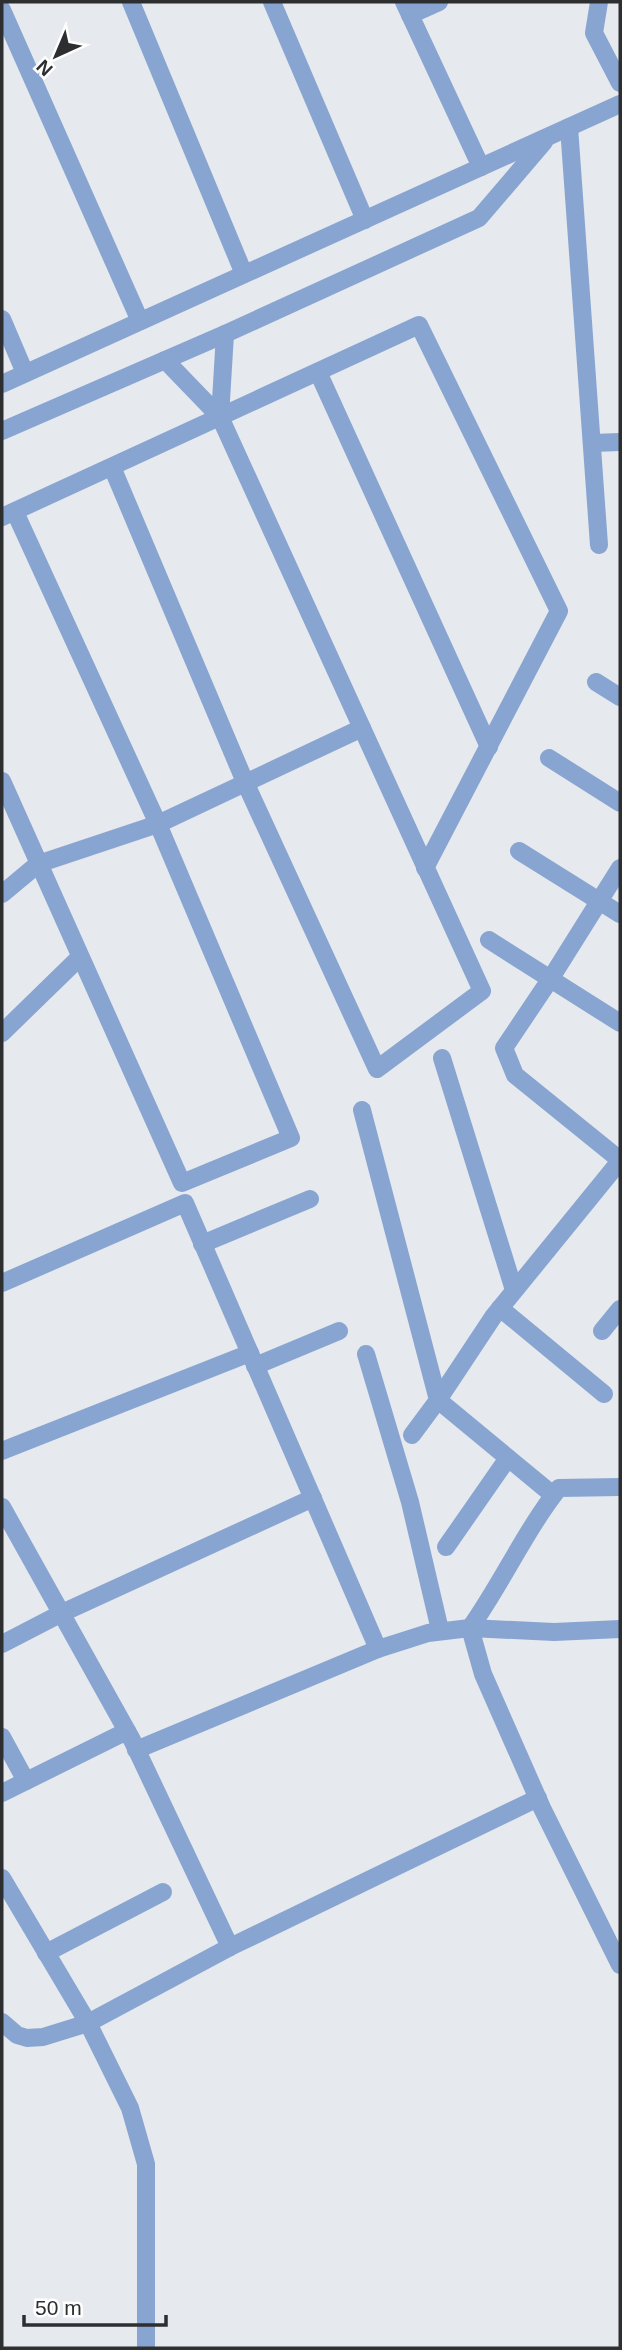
<svg xmlns="http://www.w3.org/2000/svg" width="622" height="2350" font-family="Helvetica,sans-serif">
<rect width="100%" height="100%" fill="#e6e9ed"/>
<g fill="none" stroke-linecap="round" stroke-linejoin="round">
<g stroke="#88a5d2" stroke-width="18">
<path d="M131,2L244,274"/>
<path d="M272,2L365,220"/>
<path d="M404,2L481,167"/>
<path d="M599,2L594,33L620,83"/>
<path d="M2,10L140,321"/>
<path d="M410,15L439,2"/>
<path d="M569,127L599,545"/>
<path d="M2,319L25,373"/>
<path d="M165,360L220,417L225,334"/>
<path d="M318,372L489,747"/>
<path d="M2,384L620,104"/>
<path d="M2,431L225,334L479,218L544,142"/>
<path d="M592,443L620,442"/>
<path d="M112,467L245,782L377,1069L482,991L220,417"/>
<path d="M2,517L419,325L559,611L425,868"/>
<path d="M596,682L620,697"/>
<path d="M549,758L620,803"/>
<path d="M2,781L182,1183L291,1138L158,824L15,512"/>
<path d="M519,851L620,914"/>
<path d="M620,868L551,978L504,1048L515,1075L620,1160"/>
<path d="M2,894L38,864L158,824L362,728"/>
<path d="M489,940L620,1023"/>
<path d="M2,1033L80,957"/>
<path d="M442,1058L514,1290"/>
<path d="M362,1110L438,1400L553,1495"/>
<path d="M202,1244L310,1199"/>
<path d="M2,1283L185,1203L378,1649"/>
<path d="M500,1308L604,1394"/>
<path d="M602,1331L620,1309"/>
<path d="M366,1354L410,1502L440,1630"/>
<path d="M255,1366L339,1331"/>
<path d="M412,1435L438,1400L493,1317L620,1161"/>
<path d="M2,1451L250,1353"/>
<path d="M620,1487L559,1488C525,1531 502,1583 470,1628L483,1674L542,1808L620,1965"/>
<path d="M2,1507L132,1740L230,1947"/>
<path d="M446,1547L508,1458"/>
<path d="M2,1644L62,1613L313,1498"/>
<path d="M2,1737L26,1781"/>
<path d="M136,1750L378,1649L428,1633L470,1628L554,1632L620,1629"/>
<path d="M2,1793L127,1731"/>
<path d="M2,1878L88,2023L130,2108L146,2164V2348"/>
<path d="M46,1953L163,1892"/>
<path d="M2,2022L17,2035L27,2038L43,2037L88,2023L230,1947L538,1798"/>
</g>
</g>
<rect width="622" height="2350" fill="none" stroke="#2d2e30" stroke-width="7"/>
<g transform="translate(56 56) rotate(224)" stroke="#ffffff" stroke-width="5" paint-order="stroke">
<path d="M0-5L12 26L0 18L-12 26Z" fill="#2d2e30"/>
<text y="-10" font-size="19" font-weight="bold" text-anchor="middle" fill="#2d2e30">N</text>
</g>
<path d="M24 2315v10h142v-10" fill="none" stroke="#2d2e30" stroke-width="3.5"/>
<text x="35" y="2315" font-size="21" fill="#2d2e30" stroke="#ffffff" stroke-width="5" paint-order="stroke">50 m</text>
</svg>
